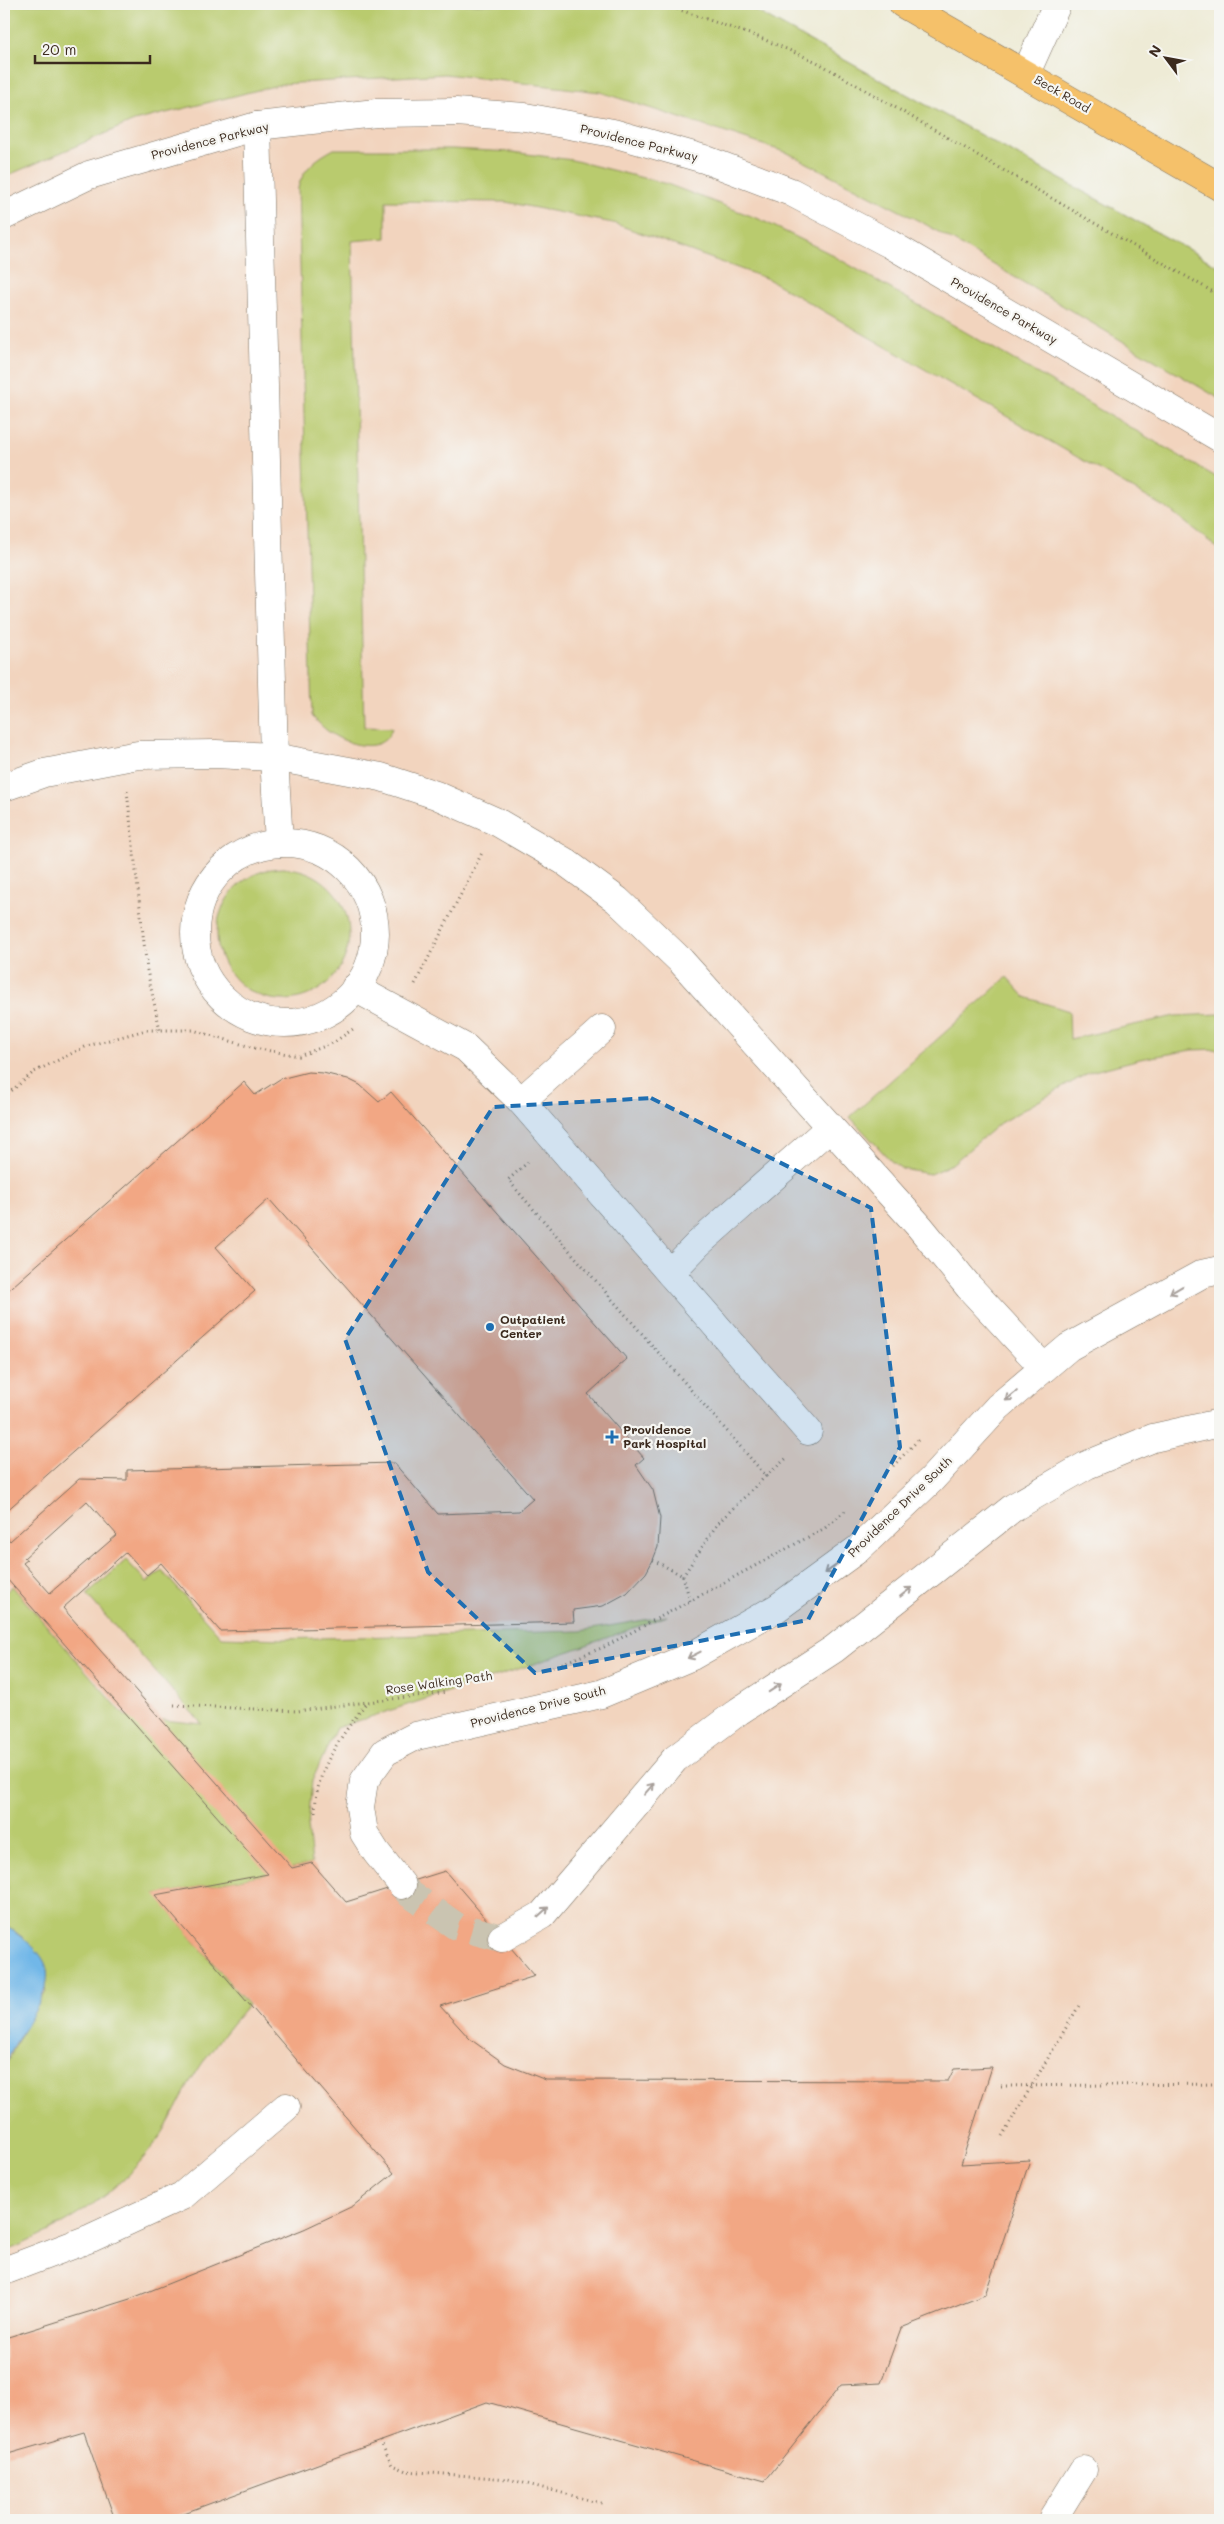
<svg xmlns="http://www.w3.org/2000/svg" width="1224" height="2524" font-family="Mali,sans-serif">
<rect width="100%" height="100%" fill="#f6f6f2"/>
<filter id="ink" filterUnits="userSpaceOnUse"><feTurbulence type="fractalNoise" baseFrequency=".02" numOctaves="2"/><feDisplacementMap in="SourceGraphic" scale="10" xChannelSelector="R" yChannelSelector="G"/><feConvolveMatrix kernelMatrix="1 2 1 2 8 2 1 2 1" color-interpolation-filters="sRGB"/></filter>
<filter id="wash" filterUnits="userSpaceOnUse"><feTurbulence type="fractalNoise" baseFrequency=".0096" numOctaves="4" result="noise"/><feDisplacementMap in="SourceGraphic" scale="20" xChannelSelector="R" yChannelSelector="G"/><feGaussianBlur stdDeviation="1.12" result="paint"/><feColorMatrix in="noise" values="0 0 0 0 0 0 0 0 0 0 0 0 0 0 0 0 0 1.4 0 .05"/><feComposite in="paint" operator="in"/></filter>
<g filter="url(#wash)">
<rect width="100%" height="100%" fill="#eeebd6"/>
<path fill="#f2d4be" d="M19,4H620L1220,353V2520H4V17Z"/>
<g fill="#b9cb6e" stroke="#7a7a46">
<path d="M4,4H743L1220,267V399L925,224L788,153L600,92L445,74L282,84L134,121L4,177Z"/>
<path d="M334,149H452L512,152L572,160L667,184L759,219L827,252L1216,477L1220,480V550L1171,511L768,279L613,223L506,202L386,201V238L352,241L364,727L392,728C384,756 347,745 329,732C323,728 317,721 312,716L298,188C303,168 317,158 334,149Z"/>
<circle cx="283" cy="934" r="66"/>
<path d="M1007,977L1025,997L1069,1011L1070,1039L1175,1016L1220,1014V1049L1192,1050L1140,1059L1090,1072L1000,1123L952,1164L930,1174L902,1169L891,1161L850,1117Z"/>
<path d="M126,1560L147,1582L162,1571L221,1637L283,1639L580,1631L667,1616L531,1665L336,1728L312,1781L308,1826L312,1863L268,1874L156,1895L248,2005C228,2028 209,2051 193,2078C180,2098 171,2122 157,2141C117,2195 65,2227 4,2252L5,2067L28,2020L46,1992L25,1939L4,1924V1898L8,1888L4,1875V1594L12,1586L125,1716L202,1724L87,1595Z"/>
</g>
<path fill="#71b7e8" stroke="#567083" d="M4,1924C18,1935 38,1947 45,1963C59,1992 12,2037 5,2067C4,2072 4,2077 4,2082Z"/>
<g id="blocks">
<path fill="#f2a784" fill-rule="evenodd" d="M308,1072L323,1073L348,1079L360,1085L379,1102L391,1092L627,1359L588,1394L644,1458L636,1465L653,1490L660,1518L658,1547L653,1560L646,1573L627,1593L603,1606L573,1610L574,1622L220,1631L161,1563L147,1575L126,1552L63,1608L292,1868L312,1863L346,1902L445,1871L535,1976L440,2006L470,2039L505,2064L546,2080L948,2081L954,2069L992,2067L961,2164L1030,2160L985,2295L901,2328L881,2383L841,2385L765,2481L487,2402L165,2520H115L84,2432L8,2454L5,2338L130,2299L304,2229L353,2206L394,2173L155,1895L268,1874L6,1578L4,1580V1534L10,1541L79,1479L127,1480V1470L394,1463L438,1514L519,1511L533,1499L269,1199L216,1247L255,1291L4,1513V1294L244,1082L255,1095L280,1079ZM87,1501L117,1535L50,1593L23,1563L27,1560L24,1558Z"/>
</g>
</g>
<g filter="url(#ink)">
<use href="#blocks" fill-opacity="0" stroke="#7a6e5e" stroke-width="1"/>
<g fill="none" stroke-linecap="round" stroke-linejoin="round">
<path stroke="#cac4b1" stroke-width="28" stroke-dasharray="28 14" stroke-linecap="butt" d="M402,1885L410,1894L456,1926L502,1938"/>
<g stroke="#7a6e5e" stroke-width="29">
<g id="minor">
<path d="M1026,73L1057,4"/>
<path d="M257,126L274,757L279,843"/>
<path d="M4,216L89,175L257,126L376,113L456,112L525,117L613,133L704,159L791,192L890,244L1220,438"/>
<path d="M4,787L44,773L138,755L216,754L274,757L381,777L436,795L497,822L564,861L617,900L681,961L920,1227L969,1287L1044,1368"/>
<circle cx="285" cy="933" r="90"/>
<path d="M355,988L466,1048L521,1101L602,1029"/>
<path d="M521,1101L670,1273"/>
<path d="M808,1431L670,1273L698,1244L830,1127"/>
<path d="M402,1885L376,1852L364,1833L360,1807L364,1781L385,1752L416,1736L601,1694L692,1656L777,1608L858,1549L931,1480L998,1407L1069,1347L1202,1274L1220,1270"/>
<path d="M502,1938L542,1915L675,1759L739,1711L834,1649L1014,1507L1087,1465L1153,1438L1220,1423"/>
<path d="M4,2271L91,2238L182,2196L286,2107"/>
<path d="M1052,2520L1083,2470"/>
</g>
</g>
<g stroke="#7a6e5e" stroke-width="29">
<path id="major" d="M903,4L1220,187"/>
</g>
<g stroke="#7a6e5e" stroke-width="3" stroke-dasharray="1 4" stroke-linecap="butt">
<path d="M663,4L758,37L817,62L1220,296"/>
<path d="M127,791L147,970L160,1030"/>
<path d="M415,984L483,851"/>
<path d="M4,1097L34,1072L87,1046L146,1030H193L254,1048L299,1056L333,1043L356,1027"/>
<path d="M528,1162L508,1180L766,1476L718,1523L683,1576L690,1601L825,1528L846,1510"/>
<path d="M893,1466L920,1438"/>
<path d="M766,1476L788,1457"/>
<path d="M653,1560L683,1576"/>
<path d="M548,1669L604,1647L690,1601"/>
<path d="M174,1705L297,1711L447,1692"/>
<path d="M315,1812C316,1768 341,1737 366,1703"/>
<path d="M1001,2086L1220,2084"/>
<path d="M1002,2136L1080,2004"/>
<path d="M380,2441L392,2465L406,2471L508,2479L605,2504"/>
</g>
<use href="#minor" stroke="#fff" stroke-width="28"/>
<use href="#major" stroke="#f5c16b" stroke-width="28"/>
</g>
<defs><path id="oneway-shaft" d="M-6 0H5M1.5-3L5.5 0L1.5 3" fill="none" stroke-width="1.6" stroke-linecap="round" stroke-linejoin="round" transform="scale(1.25)"/></defs>
<g stroke="#a79f9a">
<use href="#oneway-shaft" transform="translate(1176 1290) rotate(149)"/>
<use href="#oneway-shaft" transform="translate(1011 1396) rotate(140)"/>
<use href="#oneway-shaft" transform="translate(831 1569) rotate(144)"/>
<use href="#oneway-shaft" transform="translate(906 1592) rotate(-38)"/>
<use href="#oneway-shaft" transform="translate(694 1655) rotate(153)"/>
<use href="#oneway-shaft" transform="translate(775 1688) rotate(-33)"/>
<use href="#oneway-shaft" transform="translate(649 1789) rotate(-49)"/>
<use href="#oneway-shaft" transform="translate(543 1912) rotate(-42)"/>
</g>
</g>
<path fill="#1f6fb2" fill-opacity="0.2" stroke="#1f6fb2" stroke-width="4" stroke-dasharray="10 6" stroke-linejoin="round" d="M651,1098L871,1208L900,1447L808,1620L535,1673L428,1572L345,1339L493,1107Z"/>
<g fill="#1f6fb2" stroke="#f6f6f2" stroke-width="2">
<circle cx="490" cy="1327" r="5"/>
<path d="M609.5 1429.5h5v5h5v5h-5v5h-5v-5h-5v-5h5z"/>
</g>
<g text-anchor="middle" stroke-width="4.5" stroke-linejoin="round" paint-order="stroke">
<g font-size="12" fill="#3b2a1e" stroke="#f6f6f2">
<text transform="translate(1062 94) rotate(30)" y="4">Beck Road</text>
<text transform="translate(210 141) rotate(-14)" y="4">Providence Parkway</text>
<text transform="translate(639 143) rotate(14)" y="4">Providence Parkway</text>
<text transform="translate(1004 311) rotate(30)" y="4">Providence Parkway</text>
<text transform="translate(900 1507) rotate(-44)" y="4">Providence Drive South</text>
<text transform="translate(439 1683) rotate(-8)" y="4">Rose Walking Path</text>
<text transform="translate(538 1707) rotate(-14)" y="4">Providence Drive South</text>
</g>
<g font-size="12" font-weight="bold" fill="#3b2a1e" stroke="#f6f6f2" text-anchor="start">
<text x="500" y="1324">Outpatient<tspan x="500" dy="14">Center</tspan></text>
<text x="623" y="1434">Providence<tspan x="623" dy="14">Park Hospital</tspan></text>
</g>
</g>
<rect width="1224" height="2524" fill="none" stroke="#f6f6f2" stroke-width="20"/>
<g transform="translate(1166 58) rotate(302)" stroke="#f6f6f2" stroke-width="4" paint-order="stroke">
<path d="M0-4L9 19L0 12L-9 19Z" fill="#3b2a1e"/>
<text y="-8" font-size="14" font-weight="bold" text-anchor="middle" fill="#3b2a1e">N</text>
</g>
<path d="M35 55v8h115v-8" fill="none" stroke="#3b2a1e" stroke-width="2.5"/>
<text x="42" y="55" font-size="15" fill="#3b2a1e" stroke="#f6f6f2" stroke-width="4" paint-order="stroke">20 m</text>
</svg>
